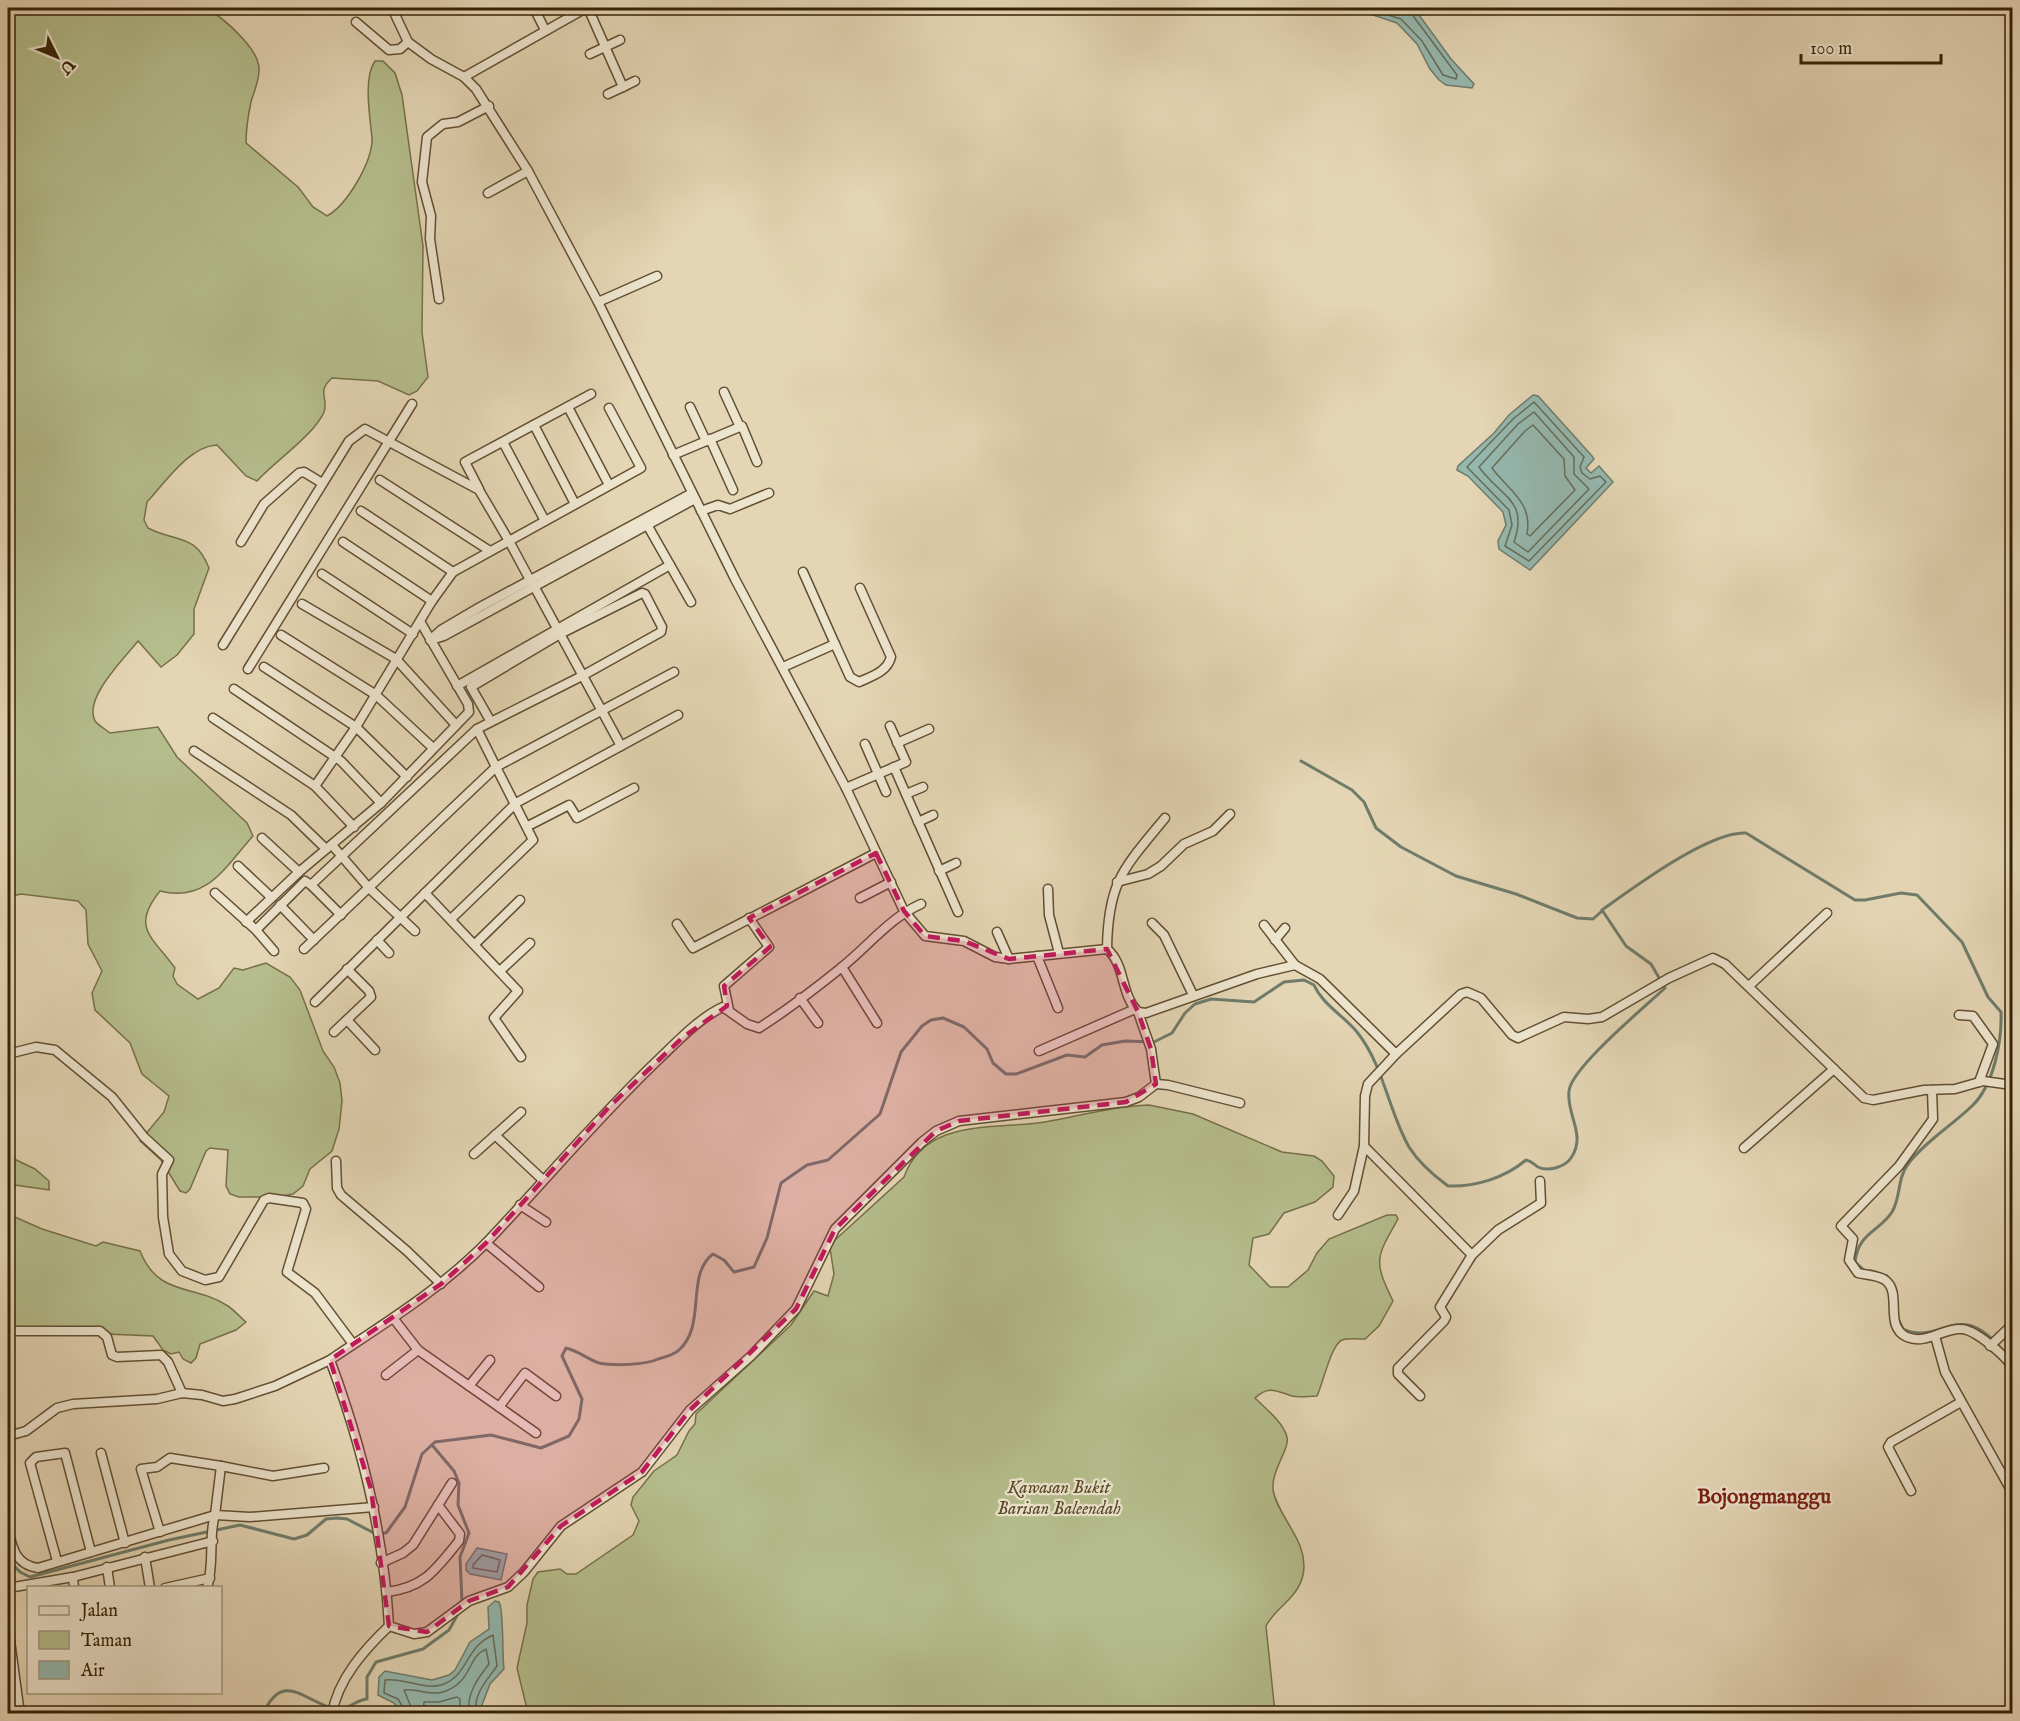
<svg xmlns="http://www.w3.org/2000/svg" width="2020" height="1721" font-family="'IM FELL English',serif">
<rect width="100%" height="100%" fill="#e4d5b4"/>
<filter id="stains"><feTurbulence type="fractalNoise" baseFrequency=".00333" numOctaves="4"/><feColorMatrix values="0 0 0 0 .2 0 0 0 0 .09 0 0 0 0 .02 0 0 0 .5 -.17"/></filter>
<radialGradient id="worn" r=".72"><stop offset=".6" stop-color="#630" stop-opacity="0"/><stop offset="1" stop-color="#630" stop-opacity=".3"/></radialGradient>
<g fill="#b5bd8c" stroke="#767049" stroke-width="1.5">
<path d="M8,8H207C224,19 260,49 259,70C259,81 254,92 251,102C248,116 246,129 246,143L298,187L313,207L327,216C347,205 373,161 372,138C370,117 363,78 375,61H383L395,73L402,95L423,246L422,332L428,377L417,391L409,395L378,381L332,378C316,392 329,398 324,412C316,433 273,463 257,481L246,476L217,445C189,446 165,483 147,502L144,520L148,528C177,543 195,533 209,568L194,609V634L177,655L161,667L138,641C125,658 83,698 95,721C98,725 105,729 110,733L158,727L177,757L247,823L253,836C225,867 207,903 160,891C130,928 153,937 175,968L173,976L177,984L198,999L219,988L234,968L243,970L266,963L290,977L300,990L323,1051L334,1067L340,1083L342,1101L339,1129L332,1151L310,1169L303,1186L293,1194L277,1197H239L230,1194L226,1186L228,1150L210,1148L206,1151L190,1189L186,1193L180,1191L161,1160L140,1141L164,1112L169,1096L142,1074L130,1043L95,1010L92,993L102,971L88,944L86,910L78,901L21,894L8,897V528H11L15,505L8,481Z"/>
<path d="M1149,1105L1193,1114L1282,1152L1314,1156L1322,1161L1334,1176L1333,1187L1315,1202L1284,1213L1269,1234L1253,1238L1249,1265L1270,1287H1288L1308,1270L1317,1253L1329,1239L1387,1215H1396L1398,1219C1376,1258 1373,1260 1393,1301L1379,1326L1365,1339C1358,1339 1348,1338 1342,1340C1331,1345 1323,1383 1317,1396C1309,1396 1299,1398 1292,1396C1276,1391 1269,1385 1255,1398C1266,1409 1283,1422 1287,1437C1290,1449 1271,1470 1273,1490C1278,1518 1310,1542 1303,1575C1298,1598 1276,1607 1266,1626L1275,1713H528L517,1668L527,1623V1605L533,1579L538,1572L560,1569L567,1574H576L633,1535L639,1521L631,1505L633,1497L654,1471L677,1455L689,1431L695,1424L696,1414L791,1325L814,1291L828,1296L834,1274L830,1248L835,1240L904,1177C925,1117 996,1130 1045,1122C1080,1116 1113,1106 1149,1105Z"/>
<path d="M8,1156L35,1169L49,1181V1190L8,1184Z"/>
<path d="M8,1214L42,1229L96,1246L103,1242L140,1251C159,1298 193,1283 228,1306C234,1310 240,1317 246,1322L236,1330L200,1344L196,1358L191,1363L183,1359L179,1352L171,1354L163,1350L153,1336L36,1331L8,1327Z"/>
</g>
<g fill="#95b8af" stroke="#6f7c6b" stroke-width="1.5">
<path d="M1352,8H1414L1451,59L1474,84L1472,88L1446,85L1439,80L1430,69L1417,44L1397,23Z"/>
<path d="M1533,395L1538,396L1592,456L1594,459L1586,468L1591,473L1599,466L1613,482L1530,570L1499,549L1498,541L1506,525L1503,512L1468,476L1457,470L1458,466L1494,433L1509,415Z"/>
<path d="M477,1548L507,1554L501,1580L470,1574L466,1570V1564Z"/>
<path d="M495,1601L499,1602C504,1610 502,1655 504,1669L490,1684L482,1705L485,1713H403L394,1703L378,1695L379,1677L385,1671L432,1680L449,1675L455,1670L470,1642L489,1629L488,1607Z"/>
</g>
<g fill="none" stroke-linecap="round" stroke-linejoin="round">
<g stroke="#666d5a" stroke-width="1.5">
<path d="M1365,8L1401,19L1422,41L1443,75L1456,79L1457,75L1411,13L1409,8"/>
<path d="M1534,402L1584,457L1580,467L1582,473L1590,479L1600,476L1606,482L1529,561L1505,546L1512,525L1509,510L1467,467L1513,419Z"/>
<path d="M1534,412L1574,457V474L1589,489L1528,552L1514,542C1529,499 1500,497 1479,467L1518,424Z"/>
<path d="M1533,425L1564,459L1565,476L1575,490L1530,536L1527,534C1533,502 1508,490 1492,468L1525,431Z"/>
<path d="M482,1555L500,1560L497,1572L473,1568V1565Z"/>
<path d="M407,1714L398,1699L384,1693L385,1680C402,1677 423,1690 441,1685C468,1677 464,1648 493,1635L497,1666C488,1679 471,1696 477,1714"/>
<path d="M414,1714L404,1690C417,1688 430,1696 443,1692C473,1682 467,1657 486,1649L489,1664C478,1678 466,1694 469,1714"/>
<path d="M423,1714L424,1702H439L457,1697L460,1699V1714"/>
</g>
<g stroke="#6f7c6b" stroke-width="3">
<path d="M1301,761L1352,790L1364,802L1376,828L1401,847L1456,876L1516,894L1577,918L1593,919L1602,911"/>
<path d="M1871,1271L1887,1276L1894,1286"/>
<path d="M1898,1319L1903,1329C1944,1347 1957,1295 2004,1352"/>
<path d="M432,1445L454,1471L459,1483L458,1505L469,1533L460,1557L462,1602"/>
<path d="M8,1560L20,1572L30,1577L169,1540L240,1525L294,1539L307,1535L326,1519L337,1518L347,1519L374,1533H386L405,1507L422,1454L435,1442L491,1435L541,1448L569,1436L579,1419L582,1399L562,1356L566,1348C579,1351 589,1360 599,1363C614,1366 645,1365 658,1359C665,1357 674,1355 679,1350C707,1325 685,1275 713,1254L724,1260L734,1272L754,1267L767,1238L781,1183L807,1165L828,1160L880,1114L901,1052L922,1026L931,1020L943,1018L964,1027L987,1049L993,1063L1006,1074H1016L1067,1055L1085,1057L1102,1045L1125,1041L1154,1042L1172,1033L1185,1013L1195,1004L1211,999L1254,1002L1284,982L1304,980L1314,985C1323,1005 1343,1015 1357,1032C1384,1066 1388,1110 1409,1147C1419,1163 1433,1175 1448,1186C1475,1187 1505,1178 1526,1160C1532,1161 1533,1164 1538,1167C1548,1172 1565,1167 1571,1158C1587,1135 1566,1115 1569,1091C1571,1068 1646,1006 1665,988L1651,964L1626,946L1602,910C1633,888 1709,831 1746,833L1855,900H1865L1901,893L1917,895L1962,942L1988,997L2001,1012C2002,1041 1994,1085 1972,1106C1951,1126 1926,1141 1908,1164C1897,1179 1901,1197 1892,1212C1879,1232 1858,1233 1855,1262L1864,1270"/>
<path d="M263,1714C284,1667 307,1705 337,1709C349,1710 355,1700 367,1699V1677L376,1662L423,1649L449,1630L459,1612"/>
</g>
<g stroke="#624f32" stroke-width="11">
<g id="street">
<path d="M392,8L408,42L431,59L464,77L476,89L528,171L598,302L735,579L846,788L904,911L925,936L964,941L995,957L1009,959L1107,949C1126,965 1120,994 1138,1012L1146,1013L1257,974L1295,965L1320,979L1396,1054L1461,994L1467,992L1481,998L1512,1035L1518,1038L1564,1017L1588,1019L1602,1017L1669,978L1713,958L1725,964L1864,1098L1873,1100L1924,1090L1955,1089L1983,1081L2012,1085"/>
<path d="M534,8L545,30"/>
<path d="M588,8L623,87L635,81"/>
<path d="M356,22L389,50L400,49L408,42"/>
<path d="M590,54L620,40"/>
<path d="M464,77L586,8"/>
<path d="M608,94L623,87"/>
<path d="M488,193L528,171"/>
<path d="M439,299L430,239L431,216L422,182L427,137L443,124L458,122L489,106"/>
<path d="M598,302L657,276"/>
<path d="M724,392L740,427"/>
<path d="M568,407L609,485"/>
<path d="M690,407L706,441"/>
<path d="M534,425L575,504"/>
<path d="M710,439L733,490"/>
<path d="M503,442L545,521"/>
<path d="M673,455L742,426L757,462"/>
<path d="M380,480L490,551"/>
<path d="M479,489L465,462L591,394"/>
<path d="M361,511L453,572"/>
<path d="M701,511L718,505L730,509L769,493"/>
<path d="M645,521L691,602"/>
<path d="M241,542L264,504L299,473L304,472L322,483"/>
<path d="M343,542L432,601"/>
<path d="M322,574L413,634"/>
<path d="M534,586L621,746"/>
<path d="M302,604L396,659L456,725"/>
<path d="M281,635L376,695L433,748"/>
<path d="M430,640L441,630L480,607L692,493"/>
<path d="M431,640L444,636L695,499"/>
<path d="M835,644L850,677L859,682C872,676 887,672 891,657L860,588"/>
<path d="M223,645L349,441L365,429L479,490L509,541L641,468L609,408"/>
<path d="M264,667L356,727L407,777"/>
<path d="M783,667L835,644L803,572"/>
<path d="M248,669L412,404"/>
<path d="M457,686L670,565"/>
<path d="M234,689L341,761L381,803"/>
<path d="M213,718L315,786L354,827"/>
<path d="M897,743L929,729"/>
<path d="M865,744L886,792"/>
<path d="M194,751L291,815L326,849"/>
<path d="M894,767L958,912"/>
<path d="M315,786L356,727L432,601L453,572L509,541L530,580"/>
<path d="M846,788L906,762L890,726"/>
<path d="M906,794L923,787"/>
<path d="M918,822L933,815"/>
<path d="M528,826L569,805L577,818L634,788"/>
<path d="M262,838L299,872"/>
<path d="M332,845L369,888L415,931"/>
<path d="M238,866L271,897"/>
<path d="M939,871L956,863"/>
<path d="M1117,882L1148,874L1161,866L1184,844L1213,831L1230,814"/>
<path d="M311,885L341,915"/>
<path d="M1048,889L1049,915L1059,953"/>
<path d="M215,893L256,930L305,881L311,885L477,729L582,676L661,632L662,627L645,594L642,593L560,634L471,687L491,722"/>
<path d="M425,893L518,991L494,1018L521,1057"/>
<path d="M860,898L891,882"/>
<path d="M921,904C891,917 868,946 842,967C815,989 787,1010 759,1028L747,1024L723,1007C699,1018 678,1041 659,1059C598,1117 545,1181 487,1242C441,1289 385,1323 330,1360C362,1446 384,1534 389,1626L414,1634L427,1632L469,1601L508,1587L524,1572L561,1526L642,1472L690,1410L751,1356L796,1309L835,1229L922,1142L936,1131L959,1121L1126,1102L1139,1097L1156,1084L1151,1049L1138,1012"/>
<path d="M280,905L314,940"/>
<path d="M451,919L533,840L496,767L674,672"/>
<path d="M246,922L299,872L381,803L469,712L468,704L421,623"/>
<path d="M1152,923L1164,935L1193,995"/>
<path d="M677,924L693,948L876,853"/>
<path d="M1264,925L1295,965"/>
<path d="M256,930L274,951"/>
<path d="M997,932L1009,959"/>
<path d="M377,940L389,953"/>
<path d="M1275,940L1285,928"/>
<path d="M476,943L520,900"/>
<path d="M304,949L496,767L477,729"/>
<path d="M1107,949C1108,881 1124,868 1165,818"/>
<path d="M1037,956L1058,1008"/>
<path d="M842,967L877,1023"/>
<path d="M501,970L530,943"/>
<path d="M1749,986L1827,913"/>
<path d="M800,998L818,1023"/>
<path d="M315,1002L516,803L678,715"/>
<path d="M729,1010L724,986L769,947L749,918"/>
<path d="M1959,1015L1973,1016L1993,1044L1979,1082"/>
<path d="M347,1020L375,1050"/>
<path d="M334,1032L371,997L369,991L347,969"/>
<path d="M1039,1051L1135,1009"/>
<path d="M8,1054L36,1047L55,1050L112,1097L144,1137L169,1160L162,1174L163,1217L169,1254L182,1271L205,1280L219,1277L264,1200L269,1198L303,1203L306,1209L287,1272L315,1293L353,1344"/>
<path d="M1156,1084L1168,1085L1240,1103"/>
<path d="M1932,1090L1933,1119L1899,1166L1841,1226L1853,1239L1849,1260L1858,1273C1866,1275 1878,1275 1885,1280C1903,1293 1883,1326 1907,1337C1926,1345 1943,1328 1961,1329C1975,1329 2004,1355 2012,1366"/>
<path d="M495,1135L543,1180"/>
<path d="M1364,1146L1472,1255"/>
<path d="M1744,1148L1834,1069"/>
<path d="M474,1154L521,1112"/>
<path d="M336,1161L337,1188L341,1195L407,1251L441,1284"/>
<path d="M520,1205L546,1222"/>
<path d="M1338,1215L1354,1191L1364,1146L1365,1096L1368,1084L1396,1054"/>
<path d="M486,1243L539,1287"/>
<path d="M394,1319L418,1350L536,1433"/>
<path d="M8,1331H100L107,1337L112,1355L117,1357L161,1355L168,1362L182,1393"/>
<path d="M1935,1336L1945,1372L2012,1492"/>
<path d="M1990,1346L2012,1325"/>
<path d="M386,1375L418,1350"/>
<path d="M469,1386L490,1360"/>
<path d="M1420,1396L1398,1374V1368L1444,1321L1446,1317L1440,1307L1472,1255L1498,1230L1541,1203L1540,1181"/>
<path d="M499,1407L525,1373L556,1396"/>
<path d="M8,1436L26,1431L57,1408L73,1404L157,1399L182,1393L202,1395L223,1401L235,1399L275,1386L330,1360"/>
<path d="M101,1453L125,1543"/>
<path d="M324,1468L273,1476L221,1466L215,1515L250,1517L374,1507"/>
<path d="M1911,1491L1888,1447L1891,1442L1961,1402"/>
<path d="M8,1529C12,1548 16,1565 38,1568L215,1515"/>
<path d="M160,1532L141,1469L157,1467L170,1458L221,1466"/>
<path d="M145,1557L150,1588"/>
<path d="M57,1561L30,1463L36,1457L65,1453L91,1552"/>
<path d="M381,1563L403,1553L413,1545L452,1483"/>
<path d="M107,1567L110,1588"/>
<path d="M73,1577L74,1588"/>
<path d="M8,1588L73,1577L213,1541"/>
<path d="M165,1588L210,1578"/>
<path d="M207,1588C215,1562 208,1536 215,1515"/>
<path d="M387,1592C425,1587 435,1570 459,1541L460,1534L438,1505"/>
<path d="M8,1626L20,1714"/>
<path d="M332,1714C338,1679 364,1650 389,1626"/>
</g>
</g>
<use href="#street" stroke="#ede4ce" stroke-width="8"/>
</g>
<path fill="#c2185b" fill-opacity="0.2" stroke="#c2185b" stroke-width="4.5" stroke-dasharray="12 8" stroke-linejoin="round" d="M876,853L904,911L925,936L964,941L1009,959L1107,949L1138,1012L1151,1049L1156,1084L1126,1102L959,1121L936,1131L835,1229L796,1309L690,1410L642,1472L561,1526L508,1587L469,1601L427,1632L389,1626L371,1489L330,1360L441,1284L486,1243L610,1106L682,1038L727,1006L724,986L770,947L749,918Z"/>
<g text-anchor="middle" stroke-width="4.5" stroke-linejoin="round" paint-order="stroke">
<g font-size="18" font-style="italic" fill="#564928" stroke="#ede4ce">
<text x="1059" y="1493">Kawasan Bukit<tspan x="1059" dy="21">Barisan Baleendah</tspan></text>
</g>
<g font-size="21" font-weight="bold" fill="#7a1f14" stroke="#ede4ce">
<text x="1764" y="1503">Bojongmanggu</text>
</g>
</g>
<rect width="2020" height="1721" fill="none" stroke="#e4d5b4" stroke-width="30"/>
<rect x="9" y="9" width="2002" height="1703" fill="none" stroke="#362206" stroke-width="3"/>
<rect x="15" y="15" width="1990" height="1691" fill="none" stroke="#362206" stroke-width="1.5"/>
<rect x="27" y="1586" width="195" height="108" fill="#ede4ce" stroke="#a4967e" stroke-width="1.5"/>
<rect x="39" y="1606" width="30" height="9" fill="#ede4ce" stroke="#a4967e" stroke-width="1.5"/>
<text x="81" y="1616" font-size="18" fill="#362206">Jalan</text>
<rect x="39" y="1631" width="30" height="18" fill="#b5bd8c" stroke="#a4967e" stroke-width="1.5"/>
<text x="81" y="1646" font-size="18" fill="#362206">Taman</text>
<rect x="39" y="1661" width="30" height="18" fill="#95b8af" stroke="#a4967e" stroke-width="1.5"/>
<text x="81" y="1676" font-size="18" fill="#362206">Air</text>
<g transform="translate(57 57) rotate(133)" stroke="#ede4ce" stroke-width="4.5" paint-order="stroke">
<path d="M0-4.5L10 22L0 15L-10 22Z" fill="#362206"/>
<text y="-9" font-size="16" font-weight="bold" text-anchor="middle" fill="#362206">U</text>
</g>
<path d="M1801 54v9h140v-9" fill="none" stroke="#362206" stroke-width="3"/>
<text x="1810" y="54" font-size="18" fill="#362206" stroke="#ede4ce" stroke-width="4.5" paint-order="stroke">100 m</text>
<rect width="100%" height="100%" filter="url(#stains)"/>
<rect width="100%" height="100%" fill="url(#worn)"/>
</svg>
